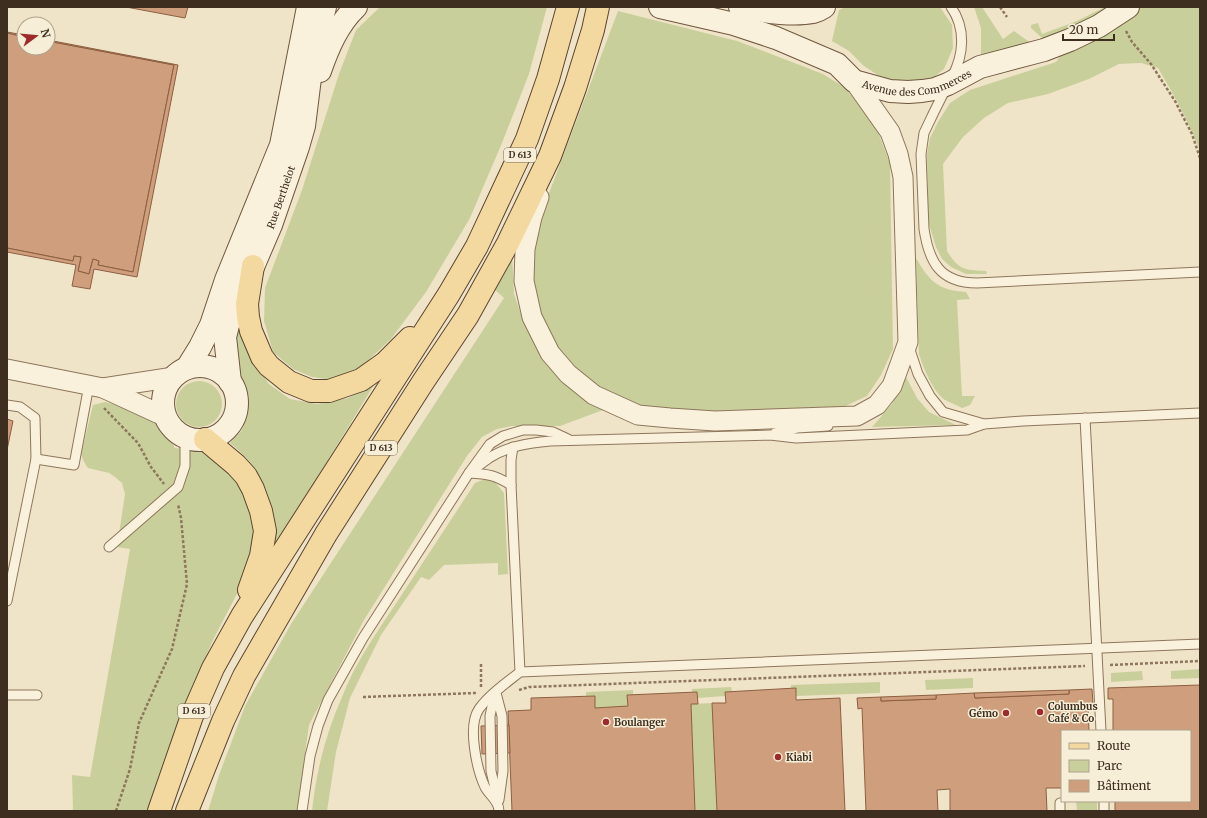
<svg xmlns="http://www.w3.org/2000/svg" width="1207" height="818" font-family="Merriweather,serif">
<rect width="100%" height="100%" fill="#f0e4c8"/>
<g fill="#c9cf9b">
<path d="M380,7H547L529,74L502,143L470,218L426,292L391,339L362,366L333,380L312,377L293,369L273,352L264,321L265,288L302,190L339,74L356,30Z"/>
<path d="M845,7H940L952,25L953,48L944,69L928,82L910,84L882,78L864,66L849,51L832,41L839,10Z"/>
<path d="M974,7H982L1003,39L1014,31L1031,43L981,55V28Z"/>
<path d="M1105,7H1108L1107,9L1079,26L1045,39L1041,37L1031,28V25L1038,23L1042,34L1077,21Z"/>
<path d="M1136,7H1200V151C1189,122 1174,95 1158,68L1141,63L1119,64L1089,79L1048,94L1008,103L984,118L963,137L943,164L947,251C959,270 964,270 986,271L987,274H966L951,267L942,259L936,247L928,221L927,154L930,138L938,122L950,103L970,90L1056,62L1066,47Z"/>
<path d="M618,11L737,41L823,74L844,87L874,122L890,163L893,349L881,375L867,396L841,408L808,413L649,411L603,393L578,373L552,346L531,282L535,230Z"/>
<path d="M512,253L514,294L522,317L533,341L557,376L603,410L560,426H512L497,429L482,437L467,456L364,620L309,725L297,811H208L219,775L245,706L291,624L504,298L494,289Z"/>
<path d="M916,258C930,282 938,290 966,292L970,299L957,300L962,396H975L970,405L962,408C957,405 950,403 945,400C933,392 923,367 919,354Z"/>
<path d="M240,319L252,360L269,384L290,399L317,404L348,398L374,385L274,548C274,502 267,473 230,443L242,430L247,416L249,397L234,359L235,341Z"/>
<path d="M906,377L917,398L929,412L956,425L872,427L892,404Z"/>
<circle cx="199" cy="404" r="23"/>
<path d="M105,402L148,413L161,432L171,441L175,448L186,449L202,452L216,460L238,480L247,498L255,536L254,551L240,588L213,640L180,715L148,811H73L72,775L90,777L130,549L117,547L125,494L122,483L115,477L109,473L88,468L84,462L81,454L93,405Z"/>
<path d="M485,479L494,481L504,493L508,574L498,575V563L444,565L429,580L421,577L381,635L350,698L336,752L327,811H312C316,772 326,733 342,697C355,663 377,632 397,602C423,562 449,523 475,483Z"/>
<path d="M1200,669V678L1171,679V671Z"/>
<path d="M1142,671L1143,680L1111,682V673Z"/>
<path d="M973,678V688L926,690L925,680Z"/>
<path d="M880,682V693L796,696V689H791V685Z"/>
<path d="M731,687L732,691L725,692V696L697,698V692H692V689Z"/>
<path d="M633,690V694L627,695L628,706L595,708V696H586V692Z"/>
<path d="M712,703L717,811H695L691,704Z"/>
<path d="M1076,801H1097V811H1077Z"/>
</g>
<g fill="#cf9f7d" stroke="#8d5f41">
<path d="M126,7H188L185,18Z"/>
<path d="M7,32L24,35V37L7,33Z"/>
<path d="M7,33L24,37V48H48V41L174,65L133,272L98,265L99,261L93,259L89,274L78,271L81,257L74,256L73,261L7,248Z"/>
<path d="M48,40L178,65L137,277L94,269L90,289L72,286L76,265L7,252V248L73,261L74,256L81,257L78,271L89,274L93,259L99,261L98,265L133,272L174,65L48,41Z"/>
<path d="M7,419L13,421L7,450Z"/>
<path d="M1200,685V811H1115V801H1190V731H1113V699H1108V688Z"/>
<path d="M796,688V700L840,698L845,811H717L712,703H726L725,692Z"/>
<path d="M1092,689L1093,704L1088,705L1089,731H1062V788H1046L1047,811H950V789L937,790L938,811H866L862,708L858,709L857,698L881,697V701L936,699V695L974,693L975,698L1069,694V690Z"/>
<path d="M1069,690V694L975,698L974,693Z"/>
<path d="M697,692L698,704H691L695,811H512L508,711L531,710V698L595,696V708L628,706L627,695Z"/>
<path d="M936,695V699L881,701V697Z"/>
<path d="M509,725L510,753L482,754L481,726Z"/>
</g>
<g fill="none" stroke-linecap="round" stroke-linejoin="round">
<g stroke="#8d765c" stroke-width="11">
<g id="lane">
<path d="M951,7C966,28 964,55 952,77"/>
<path d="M946,88L934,112L924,133L921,154L924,229C929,262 940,283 977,283L1200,272"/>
<path d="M909,347L918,374L930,396L943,412L984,424"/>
<path d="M7,405L20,407L35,418L36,459L7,601"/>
<path d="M1085,418L1101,731"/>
<path d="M775,433L797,428L828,426"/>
<path d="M513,447L511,460V485L520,672"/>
<path d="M36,459L74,465L89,385"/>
<path d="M469,473C476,468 482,463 489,458C508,446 529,443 550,441L770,435L796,438L967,430L984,424L1023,421L1200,413"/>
<path d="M469,473C488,474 495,475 511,485"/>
<path d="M109,547L178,487L185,466V436"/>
<path d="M495,693L490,716L491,771L498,801"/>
<path d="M496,693L502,716L503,771L499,800"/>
<path d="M7,695H37"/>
<path d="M1104,801V811"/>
<path d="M1060,803V811"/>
<path d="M302,811L310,756L318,726L328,700L363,638L469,473L490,444L503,436L523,430H536L553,432L568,439"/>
<path d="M499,811C499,801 490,796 485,787C477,770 467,726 479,709C489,695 506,683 520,672L1200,644"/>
</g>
</g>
<g stroke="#8d765c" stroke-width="21">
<g id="street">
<path d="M539,197L532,217L525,249L524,281L532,317L550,353L568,374L594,395L638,415L670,418L715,421L857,416L877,405L892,386L908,342L903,177L898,154L890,132L854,81"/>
<path d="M7,369L103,388L166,417"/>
<path d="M103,388L174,377"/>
</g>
</g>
<g stroke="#6f573f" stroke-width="24">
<g id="secondary">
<path id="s1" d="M660,7L734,24L776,38L837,64L854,81L890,91L908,92L922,91L935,89L948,84L980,67L1044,50L1070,40L1099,26L1128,7"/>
<path d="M740,7C760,11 793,16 813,12C817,11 821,9 824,7"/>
<path d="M320,71C328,48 338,24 356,7"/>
<circle cx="200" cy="403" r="37"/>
<path d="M187,368L200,347L211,325L226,280L281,145L308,7"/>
<path id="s2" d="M230,382L225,337L228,325L271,225L298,147L304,126L313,54L325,7"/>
</g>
</g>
<g stroke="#5b4430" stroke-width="24">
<g id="primary">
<path d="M253,266L247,304L248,317L251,331L262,357L269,366L289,382L311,391H329L361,380L385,363L410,338"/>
<path d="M205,439L236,465L246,476L253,489L261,511L265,531L261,556L249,590"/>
<path d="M159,811L192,716L213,668L242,616L449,294L477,246L527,139L548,79L568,7"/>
<path d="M187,811L223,721L244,676L326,534L423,382L468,315L508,243L550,156L575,88L593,30L598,7"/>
</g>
</g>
<g stroke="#8d765c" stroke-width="2.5" stroke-dasharray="3 2" stroke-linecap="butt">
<path d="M1000,7L1007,17"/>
<path d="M1126,31L1132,42L1151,64L1175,101L1192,134L1200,158"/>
<path d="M104,408L138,443L151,467L164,484"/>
<path d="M481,664V687"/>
<path d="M1110,665L1200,661"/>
<path d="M519,690L529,687L1085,666"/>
<path d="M363,697L476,693"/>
<path d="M116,811L130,769L139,723L172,649L187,584L181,518L178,504"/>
</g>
<use href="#lane" stroke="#faf1dc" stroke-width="9"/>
<use href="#street" stroke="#faf1dc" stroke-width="19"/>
<use href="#secondary" stroke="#faf1dc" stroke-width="22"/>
<use href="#primary" stroke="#f3d9a0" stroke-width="22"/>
</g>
<g fill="#9e2a2b" stroke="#f7eed8" stroke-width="1.5">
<circle cx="1040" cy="712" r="4"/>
<circle cx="1006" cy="713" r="4"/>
<circle cx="606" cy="722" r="4"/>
<circle cx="778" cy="757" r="4"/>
</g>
<g text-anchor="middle" stroke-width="3" stroke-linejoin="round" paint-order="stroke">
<g fill="#f7eed8" stroke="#756857" stroke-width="1">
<rect x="504" y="148" width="32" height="14" rx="3"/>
<rect x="365" y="441" width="32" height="14" rx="3"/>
<rect x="178" y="704" width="32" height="14" rx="3"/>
</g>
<g font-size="9" font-weight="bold" fill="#3d2e20">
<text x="520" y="158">D 613</text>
<text x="381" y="451">D 613</text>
<text x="194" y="714">D 613</text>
</g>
<g font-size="10" fill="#3d2e20" stroke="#f7eed8">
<text dy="4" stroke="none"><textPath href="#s1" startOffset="276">Avenue des Commerces</textPath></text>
<text dy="4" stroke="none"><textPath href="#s2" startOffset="196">Rue Berthelot</textPath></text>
</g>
<g font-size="10" font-weight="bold" fill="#3d2e20" stroke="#f7eed8" text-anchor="start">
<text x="1048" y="710">Columbus<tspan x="1048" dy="12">Café &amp; Co</tspan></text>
<text x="998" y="717" text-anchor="end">Gémo</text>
<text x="614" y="726">Boulanger</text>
<text x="786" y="761">Kiabi</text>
</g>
</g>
<rect width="1207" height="818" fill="none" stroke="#3d2e20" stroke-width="16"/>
<rect x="1061" y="730" width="130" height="72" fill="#f7eed8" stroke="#ada18e"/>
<rect x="1069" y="743" width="20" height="6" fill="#f3d9a0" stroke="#ada18e"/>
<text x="1097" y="750" font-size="12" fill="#3d2e20">Route</text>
<rect x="1069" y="760" width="20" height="12" fill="#c9cf9b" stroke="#ada18e"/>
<text x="1097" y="770" font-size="12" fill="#3d2e20">Parc</text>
<rect x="1069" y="780" width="20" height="12" fill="#cf9f7d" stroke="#ada18e"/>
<text x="1097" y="790" font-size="12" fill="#3d2e20">Bâtiment</text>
<g transform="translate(36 36) rotate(74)"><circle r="19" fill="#f7eed8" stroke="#ada18e"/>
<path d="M0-3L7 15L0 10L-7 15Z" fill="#9e2a2b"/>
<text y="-6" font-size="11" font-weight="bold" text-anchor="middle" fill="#3d2e20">N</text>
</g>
<path d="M1063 34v6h51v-6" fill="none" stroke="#3d2e20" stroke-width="2"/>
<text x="1069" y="34" font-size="12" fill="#3d2e20" stroke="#f7eed8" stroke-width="3" paint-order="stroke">20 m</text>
</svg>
